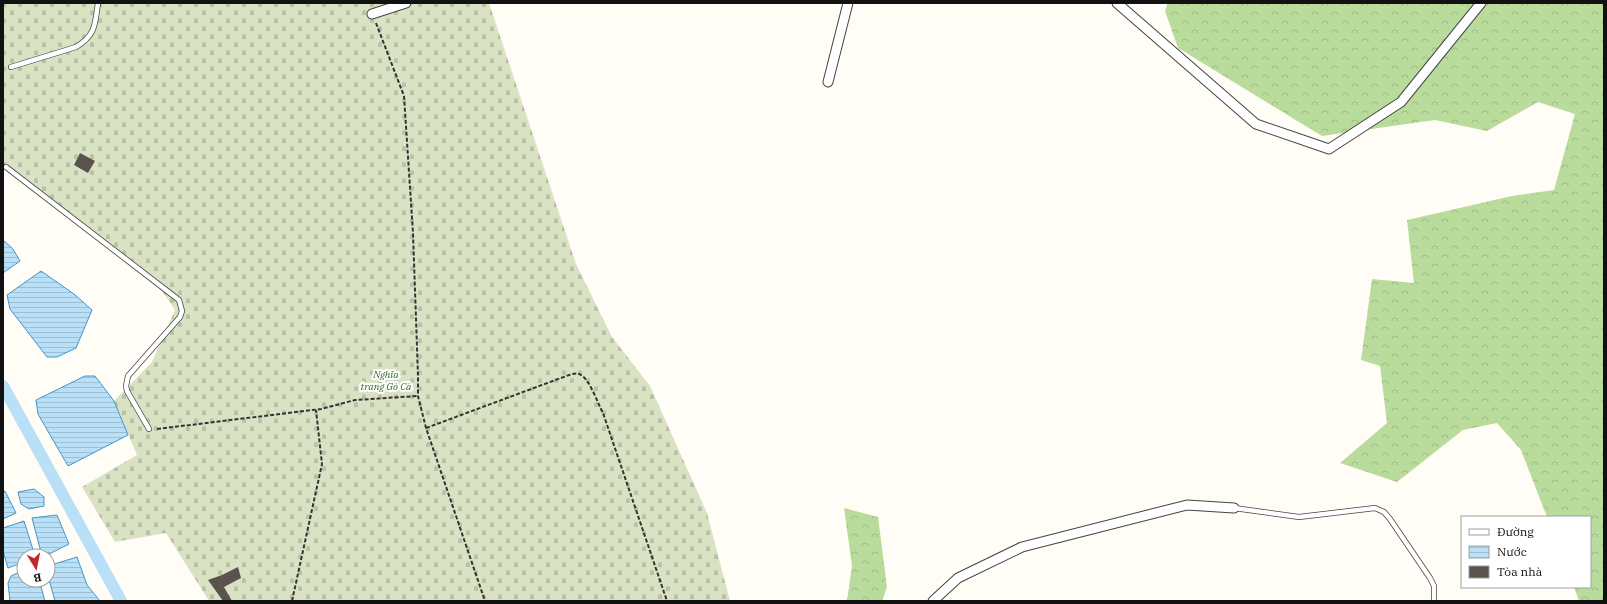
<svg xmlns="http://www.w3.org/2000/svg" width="1607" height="604" font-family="'IBM Plex Serif',serif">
<defs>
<pattern id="forest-crowns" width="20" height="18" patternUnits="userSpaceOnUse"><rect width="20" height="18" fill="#b9dc9c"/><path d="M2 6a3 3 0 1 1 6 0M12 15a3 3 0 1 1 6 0" fill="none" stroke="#9ebc85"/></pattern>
<pattern id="cemetery-stones" width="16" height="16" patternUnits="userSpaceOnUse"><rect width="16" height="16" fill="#d9e3c4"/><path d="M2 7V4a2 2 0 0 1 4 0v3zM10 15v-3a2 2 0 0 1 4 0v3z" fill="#b9c2a7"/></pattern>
<pattern id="water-rules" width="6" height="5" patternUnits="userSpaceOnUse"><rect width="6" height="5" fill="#b9e0f7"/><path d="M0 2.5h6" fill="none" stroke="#9ebfd3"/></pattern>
</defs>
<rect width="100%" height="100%" fill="#fffdf5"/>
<g fill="url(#forest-crowns)">
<path d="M1168,3H1604V601H1579L1574,587H1590V517H1547L1521,450L1497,423L1463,430L1397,482L1340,463L1387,423L1380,366L1361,360L1372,279L1414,283L1407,220L1512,196L1554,190L1575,114L1538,102L1487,131L1435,120L1322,136L1178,48L1165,11Z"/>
<path d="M844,508L878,517L887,587L882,601H847L852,566Z"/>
</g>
<path fill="url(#cemetery-stones)" d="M3,3H489L576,264L612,337L650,386L707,513L730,601H209L166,533L115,542L82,487L137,455L114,401L152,362L175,310L162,291L3,168Z"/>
<g fill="url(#water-rules)" stroke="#3f96cf">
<path d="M3,240L13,249L20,261L3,273Z"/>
<path d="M41,271L74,294L92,310L76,348L57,357H47L10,309L7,295Z"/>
<path d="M85,376H95L114,401L128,435L68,466L38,414L36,400Z"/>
<path d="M34,489L44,497V506L29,509L21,504L18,492Z"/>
<path d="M5,491L16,513L3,519V492Z"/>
<path d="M57,515L69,544L45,556H42L32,518Z"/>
<path d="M24,521L35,556H24V562L8,568L3,551V528Z"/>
<path d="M77,557L87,585L100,601H55L48,576V566Z"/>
<path d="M24,570V580H39L45,601H10L8,583L11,576Z"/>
</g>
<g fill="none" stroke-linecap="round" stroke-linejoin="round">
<path stroke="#b9e0f7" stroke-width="12" d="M3,386L121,601"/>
</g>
<g fill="#5a524d">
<path d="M80,153L95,161L88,173L74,165Z"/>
<path d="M238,567L241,578L224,587L232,601H223L208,580L222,575Z"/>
</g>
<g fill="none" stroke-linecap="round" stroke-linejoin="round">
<g stroke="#444" stroke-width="6">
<g id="service">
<path d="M11,67L76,47C96,35 95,24 98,3"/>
<path d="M6,167L179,300L182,311L180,317L128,376L126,386L127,391L149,429"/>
<path d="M1234,508L1299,517L1375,508L1384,512L1390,519L1430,578L1434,586V601"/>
</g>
</g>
<g stroke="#444" stroke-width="11">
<g id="minor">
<path d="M1117,3L1256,124L1329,149L1401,102L1481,3"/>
<path d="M372,14L406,3"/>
<path d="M828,82L848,3"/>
<path d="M933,601L958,578L1022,547L1187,505L1234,508"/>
</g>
</g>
<g stroke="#333" stroke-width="2" stroke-dasharray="4 2" stroke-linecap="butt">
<path d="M376,23L404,96L413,233L418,376V396L426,428L485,601"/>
<path d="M426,428L569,375C573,374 577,372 581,375C590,380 598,404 603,413L667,601"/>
<path d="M157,429L321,409L355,400L418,396"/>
<path d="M292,601L322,464L316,410"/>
</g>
<use href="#service" stroke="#fff" stroke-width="4.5"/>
<use href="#minor" stroke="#fff" stroke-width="9"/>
</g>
<g text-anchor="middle" stroke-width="4" stroke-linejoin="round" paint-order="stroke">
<g font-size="10" font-style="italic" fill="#2f6b1f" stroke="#fff">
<text x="386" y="378">Nghĩa<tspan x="386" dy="12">trang Gò Cà</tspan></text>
</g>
</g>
<rect width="1607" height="604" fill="none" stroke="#111111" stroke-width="8"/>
<rect x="1461" y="516" width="130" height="72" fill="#ffffff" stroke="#a0a0a0"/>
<rect x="1469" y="529" width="20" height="6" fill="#ffffff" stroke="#a0a0a0"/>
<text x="1497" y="536" font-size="12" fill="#111111">Đường</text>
<rect x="1469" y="546" width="20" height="12" fill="url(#water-rules)" stroke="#a0a0a0"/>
<text x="1497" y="556" font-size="12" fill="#111111">Nước</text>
<rect x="1469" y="566" width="20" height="12" fill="#5a524d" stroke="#a0a0a0"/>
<text x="1497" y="576" font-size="12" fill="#111111">Tòa nhà</text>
<g transform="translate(36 568) rotate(170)"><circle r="19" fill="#ffffff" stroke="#a0a0a0"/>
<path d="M0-3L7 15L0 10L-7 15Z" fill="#c4262e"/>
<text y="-6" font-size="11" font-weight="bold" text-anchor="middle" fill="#111111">B</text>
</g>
</svg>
